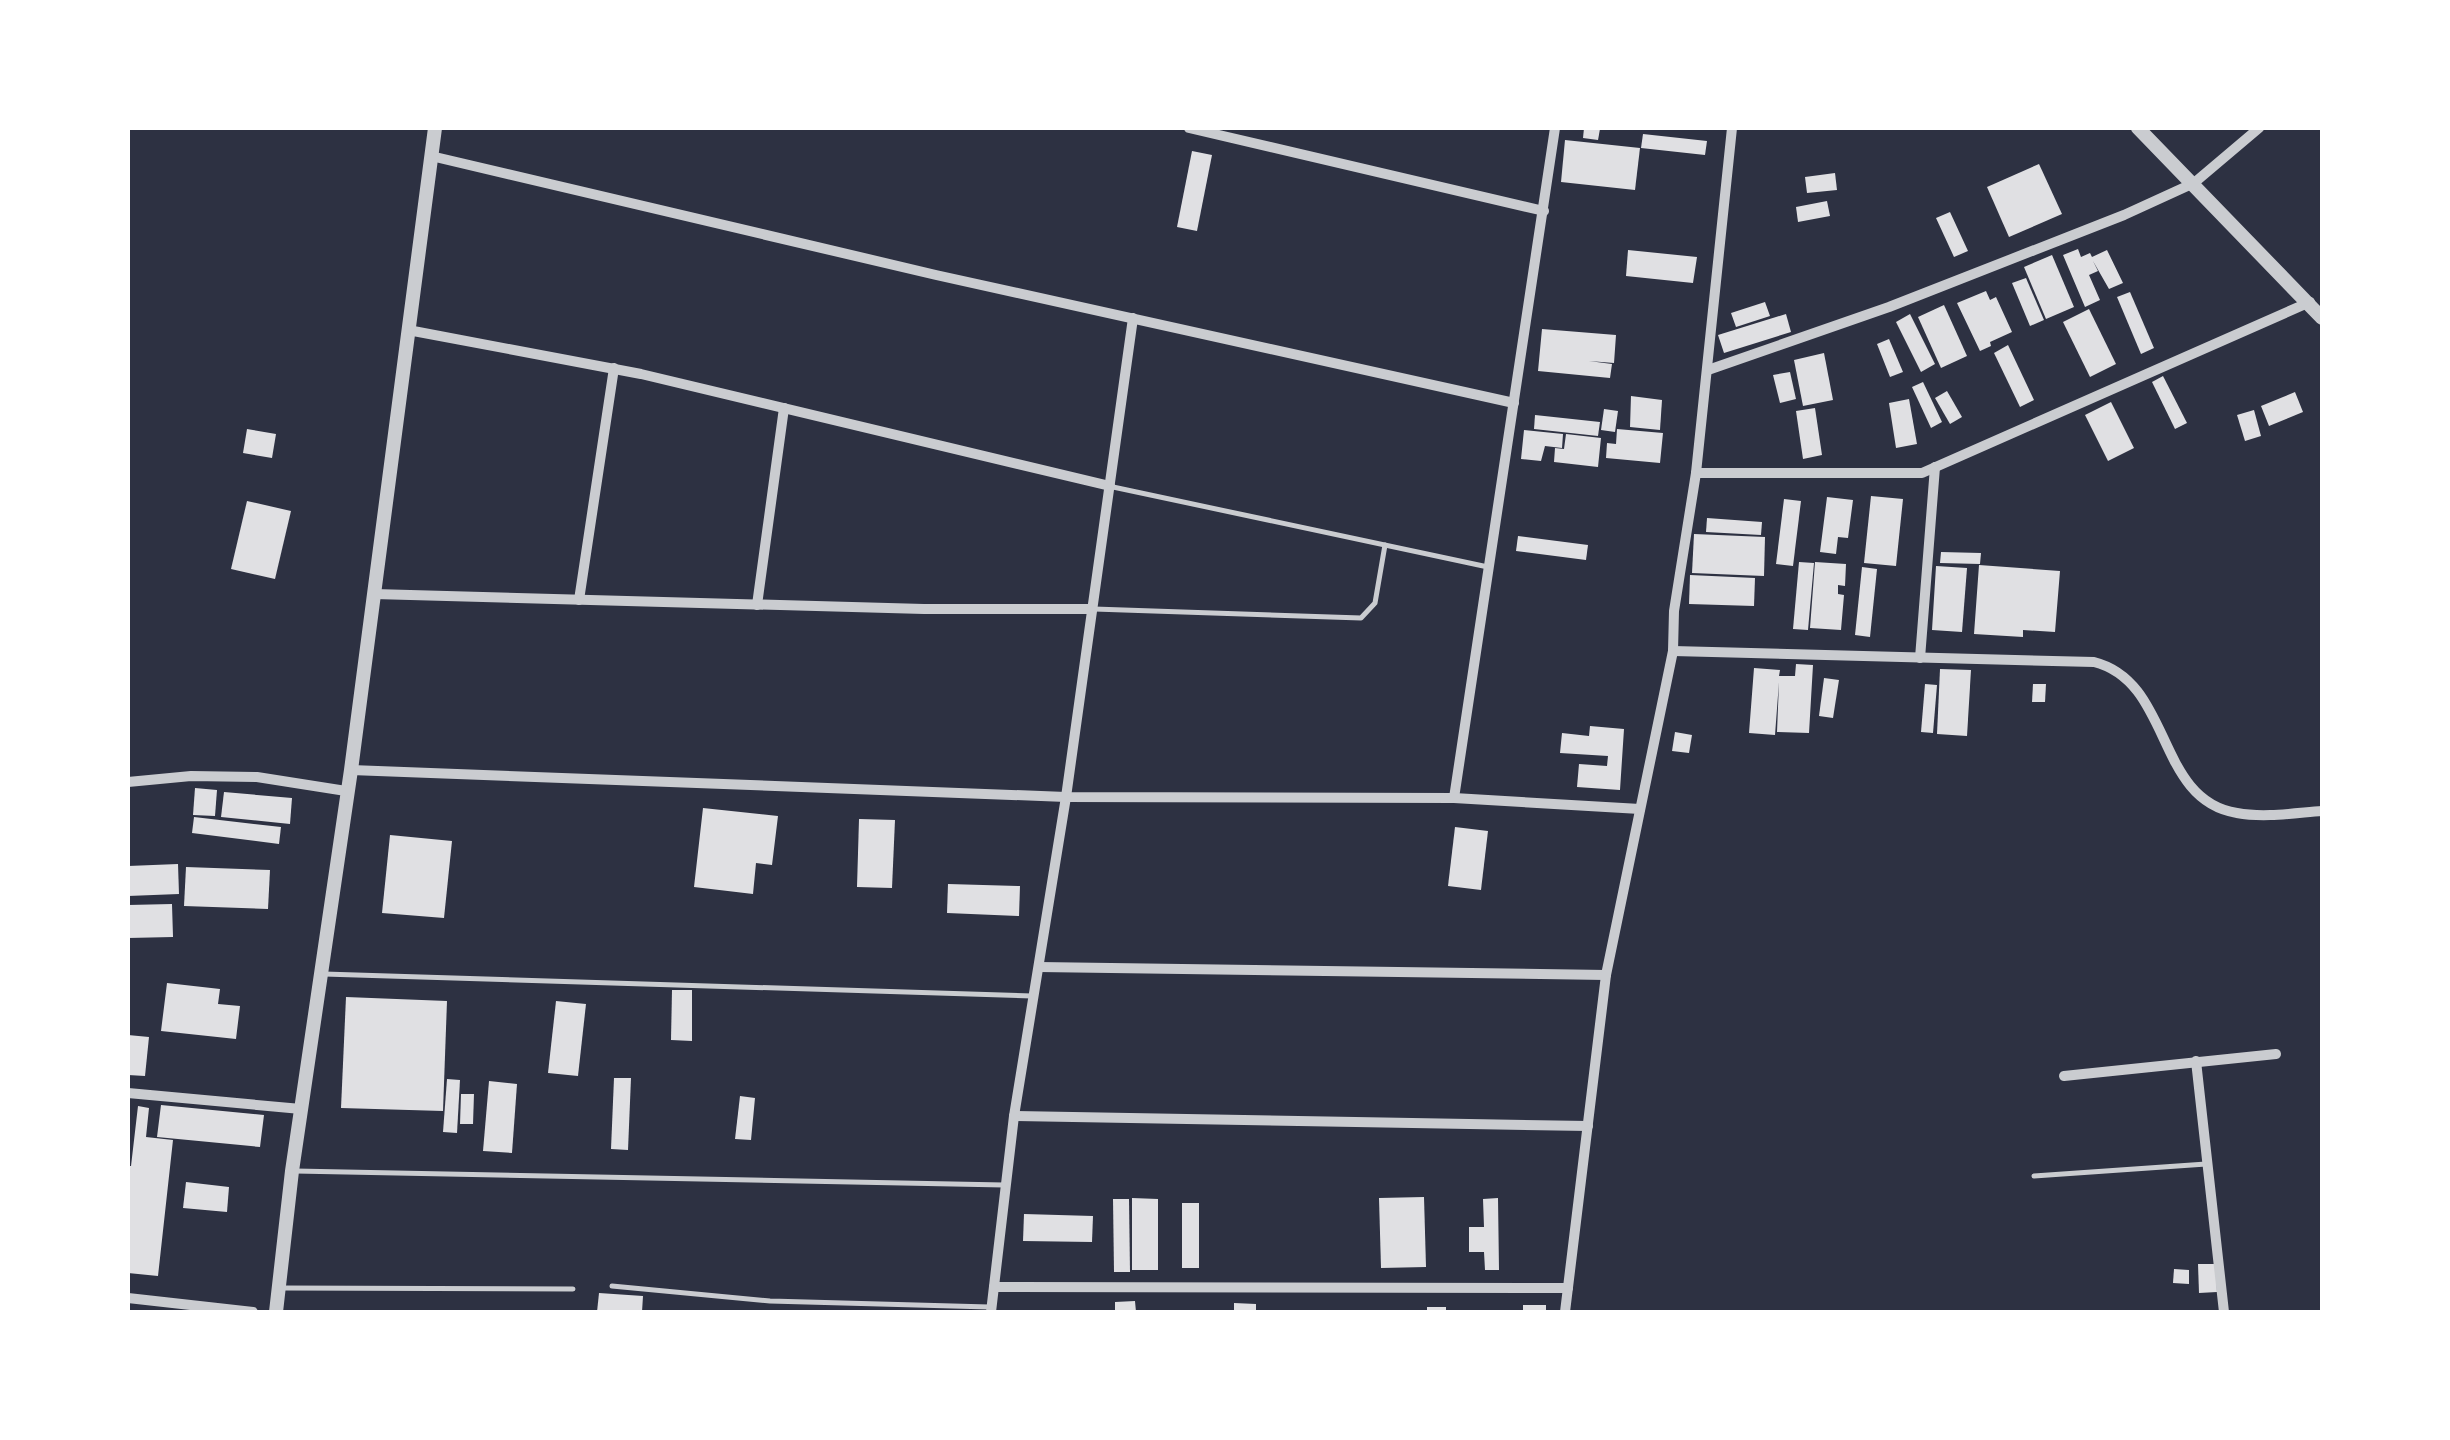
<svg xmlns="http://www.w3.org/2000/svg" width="2450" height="1440" font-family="'Roboto Serif',serif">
<rect width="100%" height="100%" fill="#2d3142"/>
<g fill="#e0e0e3">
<path d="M1584,128L1600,129L1598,140L1583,138Z"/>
<path d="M1643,134L1707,141L1705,155L1641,148Z"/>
<path d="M1565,140L1640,148L1635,190L1561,182Z"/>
<path d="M1192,151L1212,155L1197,231L1177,227Z"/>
<path d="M2039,164L2062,214L2009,237L1987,187Z"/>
<path d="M1835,173L1837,190L1807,193L1805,177Z"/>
<path d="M1827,201L1830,216L1798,222L1796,207Z"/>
<path d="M1950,212L1968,251L1954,257L1936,218Z"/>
<path d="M2078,249L2081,257L2090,253L2092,257L2107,250L2123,283L2109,289L2093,261L2098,271L2089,275L2100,300L2085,307L2063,255Z"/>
<path d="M1628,250L1697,257L1693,283L1626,276Z"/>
<path d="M2052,255L2074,307L2046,319L2024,267Z"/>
<path d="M2026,278L2044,320L2030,326L2012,283Z"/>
<path d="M1986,291L1990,300L1996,297L2012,332L1990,342L1991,346L1980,351L1957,303Z"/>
<path d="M2130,292L2154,348L2141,354L2117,297Z"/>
<path d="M1765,302L1770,316L1736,327L1731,313Z"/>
<path d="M1944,305L1967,356L1941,368L1918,317Z"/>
<path d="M2089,309L2116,364L2090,377L2063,322Z"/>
<path d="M1786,314L1791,332L1724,353L1718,335Z"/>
<path d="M1910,314L1935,364L1921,372L1896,322Z"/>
<path d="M1542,329L1616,335L1614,363L1589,361L1612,364L1610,378L1538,371Z"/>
<path d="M1889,339L1903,372L1890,377L1877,344Z"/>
<path d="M2008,345L2034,400L2020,407L1994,353Z"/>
<path d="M1824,353L1833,400L1803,406L1794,360Z"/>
<path d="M1790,372L1796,399L1780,403L1773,375Z"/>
<path d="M2163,376L2187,423L2175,429L2152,382Z"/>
<path d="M1923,382L1942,422L1931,428L1912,387Z"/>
<path d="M1947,391L1962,417L1950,424L1935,398Z"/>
<path d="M2295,392L2303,412L2269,426L2261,406Z"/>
<path d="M1631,396L1662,400L1660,430L1630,427Z"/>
<path d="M1909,399L1917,444L1896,448L1889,403Z"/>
<path d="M2111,402L2134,448L2108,461L2085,415Z"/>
<path d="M1815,408L1822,455L1803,459L1796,411Z"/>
<path d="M1604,409L1618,411L1615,432L1601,430Z"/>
<path d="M2254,410L2261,436L2245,441L2237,415Z"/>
<path d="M1535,415L1600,422L1598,436L1534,429Z"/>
<path d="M247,429L276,434L272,458L243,453Z"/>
<path d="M1617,429L1663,433L1660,463L1606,458L1607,443L1616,444Z"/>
<path d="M1524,430L1563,434L1562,448L1545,446L1541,461L1521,459Z"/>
<path d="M1566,434L1601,438L1598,467L1554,462L1555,448L1564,449Z"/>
<path d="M1871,496L1903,499L1896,566L1864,563Z"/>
<path d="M1827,497L1853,500L1848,538L1838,537L1836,554L1820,552Z"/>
<path d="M1784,499L1801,501L1793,566L1776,564Z"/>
<path d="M247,501L291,511L275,579L231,569Z"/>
<path d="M1707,518L1762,522L1761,535L1706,532Z"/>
<path d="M1694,534L1765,537L1764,576L1692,573Z"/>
<path d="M1518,536L1588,545L1586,560L1516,551Z"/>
<path d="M1941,552L1981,553L1980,564L1940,563Z"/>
<path d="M1799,562L1814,563L1808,630L1793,629Z"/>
<path d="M1815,562L1846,564L1845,586L1838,585V594L1844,595L1841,630L1810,628Z"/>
<path d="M1979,565L2060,571L2055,632L2023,630V637L1974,634Z"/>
<path d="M1936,566L1967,568L1962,632L1932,630Z"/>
<path d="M1862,567L1877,569L1870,637L1855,635Z"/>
<path d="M1690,575L1755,578L1754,606L1689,604Z"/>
<path d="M1796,664L1813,665L1809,733L1777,732L1779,682L1775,735L1749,733L1754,668L1780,670L1779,676H1795Z"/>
<path d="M1940,669L1971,670L1967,736L1937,734Z"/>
<path d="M1824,678L1839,680L1833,718L1819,716Z"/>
<path d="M1925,684L1937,685L1933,733L1921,732Z"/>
<path d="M2033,684H2046L2045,702H2032Z"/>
<path d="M1590,726L1624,729L1620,790L1577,787L1579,764L1607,766L1608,756L1560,753L1562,733L1589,736Z"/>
<path d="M1675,732L1692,735L1689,753L1672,751Z"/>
<path d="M195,788L217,790L215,816L193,815Z"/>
<path d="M224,792L292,798L290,824L221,817Z"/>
<path d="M703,808L778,816L772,865L756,863L753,894L694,887Z"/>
<path d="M194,817L281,827L279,844L192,833Z"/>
<path d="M859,819L895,820L892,888L857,887Z"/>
<path d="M1455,827L1488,831L1481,890L1448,886Z"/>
<path d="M390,835L452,841L444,918L382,913Z"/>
<path d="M178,864L179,894L128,896V866Z"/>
<path d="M186,867L270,870L268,909L184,906Z"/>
<path d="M948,884L1020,886L1019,916L947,913Z"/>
<path d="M172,904L173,937L128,938V905Z"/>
<path d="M167,983L220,989L218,1004L240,1006L236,1039L161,1031Z"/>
<path d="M672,990H692V1041L671,1040Z"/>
<path d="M346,997L447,1001L443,1111L341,1108Z"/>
<path d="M556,1001L586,1004L578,1076L548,1073Z"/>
<path d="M128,1035L149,1037L145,1076L128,1075Z"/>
<path d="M614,1078H631L628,1150L611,1149Z"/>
<path d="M447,1079L460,1080L457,1133L443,1132Z"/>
<path d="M489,1081L517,1084L512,1153L483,1151Z"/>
<path d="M461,1094H474L473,1124H460Z"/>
<path d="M740,1096L755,1098L751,1140L735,1139Z"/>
<path d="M161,1105L264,1115L260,1147L157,1137Z"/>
<path d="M138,1106L149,1108L146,1137L173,1140L158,1276L128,1273V1166H131Z"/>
<path d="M186,1182L229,1187L227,1212L183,1208Z"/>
<path d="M1424,1197L1426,1267L1381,1268L1379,1198Z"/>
<path d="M1132,1198L1158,1199V1270H1132Z"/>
<path d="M1498,1198L1499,1270H1485L1484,1252H1469V1227H1484L1483,1199Z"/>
<path d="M1113,1199H1129L1130,1272H1114Z"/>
<rect x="1182" y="1203" width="17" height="65"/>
<path d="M1024,1214L1093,1216L1092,1242L1023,1241Z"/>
<path d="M2198,1264H2216L2217,1292L2199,1293Z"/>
<path d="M2174,1269L2189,1270V1284L2173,1283Z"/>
<path d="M599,1293L643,1296L642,1312H597Z"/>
<path d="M1135,1301L1136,1312H1115V1302Z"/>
<path d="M1234,1303L1256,1304V1312H1234Z"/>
<rect x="1523" y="1305" width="23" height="7"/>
<rect x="1427" y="1307" width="19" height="5"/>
</g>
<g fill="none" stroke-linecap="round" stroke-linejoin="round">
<g stroke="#caccd0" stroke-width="5">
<path d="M1113,487L1488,567"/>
<path d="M1094,609L1361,618L1375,603L1385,545"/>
<path d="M324,974L1032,996"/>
<path d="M295,1171L1004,1185"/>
<path d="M2034,1176L2206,1164"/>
<path d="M612,1286L770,1301L989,1307"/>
<path d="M282,1288L573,1289"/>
</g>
<g stroke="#caccd0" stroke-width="10">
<path d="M1189,128L1544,211"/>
<path d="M431,156L936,275L1514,403"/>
<path d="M408,330L641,374L1110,486"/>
<path d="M1708,370L1889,307L2124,215L2194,183L2259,128"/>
<path d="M1696,473H1922L2310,302"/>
<path d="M374,594L924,609H1092"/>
<path d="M579,600L614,368"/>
<path d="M757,605L784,408"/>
<path d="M1673,651L2094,662C2173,682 2155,800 2237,813C2264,818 2295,813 2322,811"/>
<path d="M1920,658L1935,467"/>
<path d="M351,770L1066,797L1454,798L1555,128"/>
<path d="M128,782L191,776L257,777L346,791"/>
<path d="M1454,798L1640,809"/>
<path d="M1039,967L1606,975"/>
<path d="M2196,1061L2224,1312"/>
<path d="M2064,1076L2276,1054"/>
<path d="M128,1093L301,1109"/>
<path d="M1014,1116L1588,1126"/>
<path d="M994,1287L1568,1288"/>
<path d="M128,1298L253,1312"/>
<path d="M991,1312L1014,1116L1066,797L1133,318"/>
<path d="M1565,1312L1606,975L1673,651L1674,611L1696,473L1732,128"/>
</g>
<g stroke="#caccd0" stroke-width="14">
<path d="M2138,128L2322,318"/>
<path d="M276,1312L292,1171L351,770L435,128"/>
</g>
</g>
<rect width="2450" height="1440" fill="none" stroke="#ffffff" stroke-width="260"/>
</svg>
